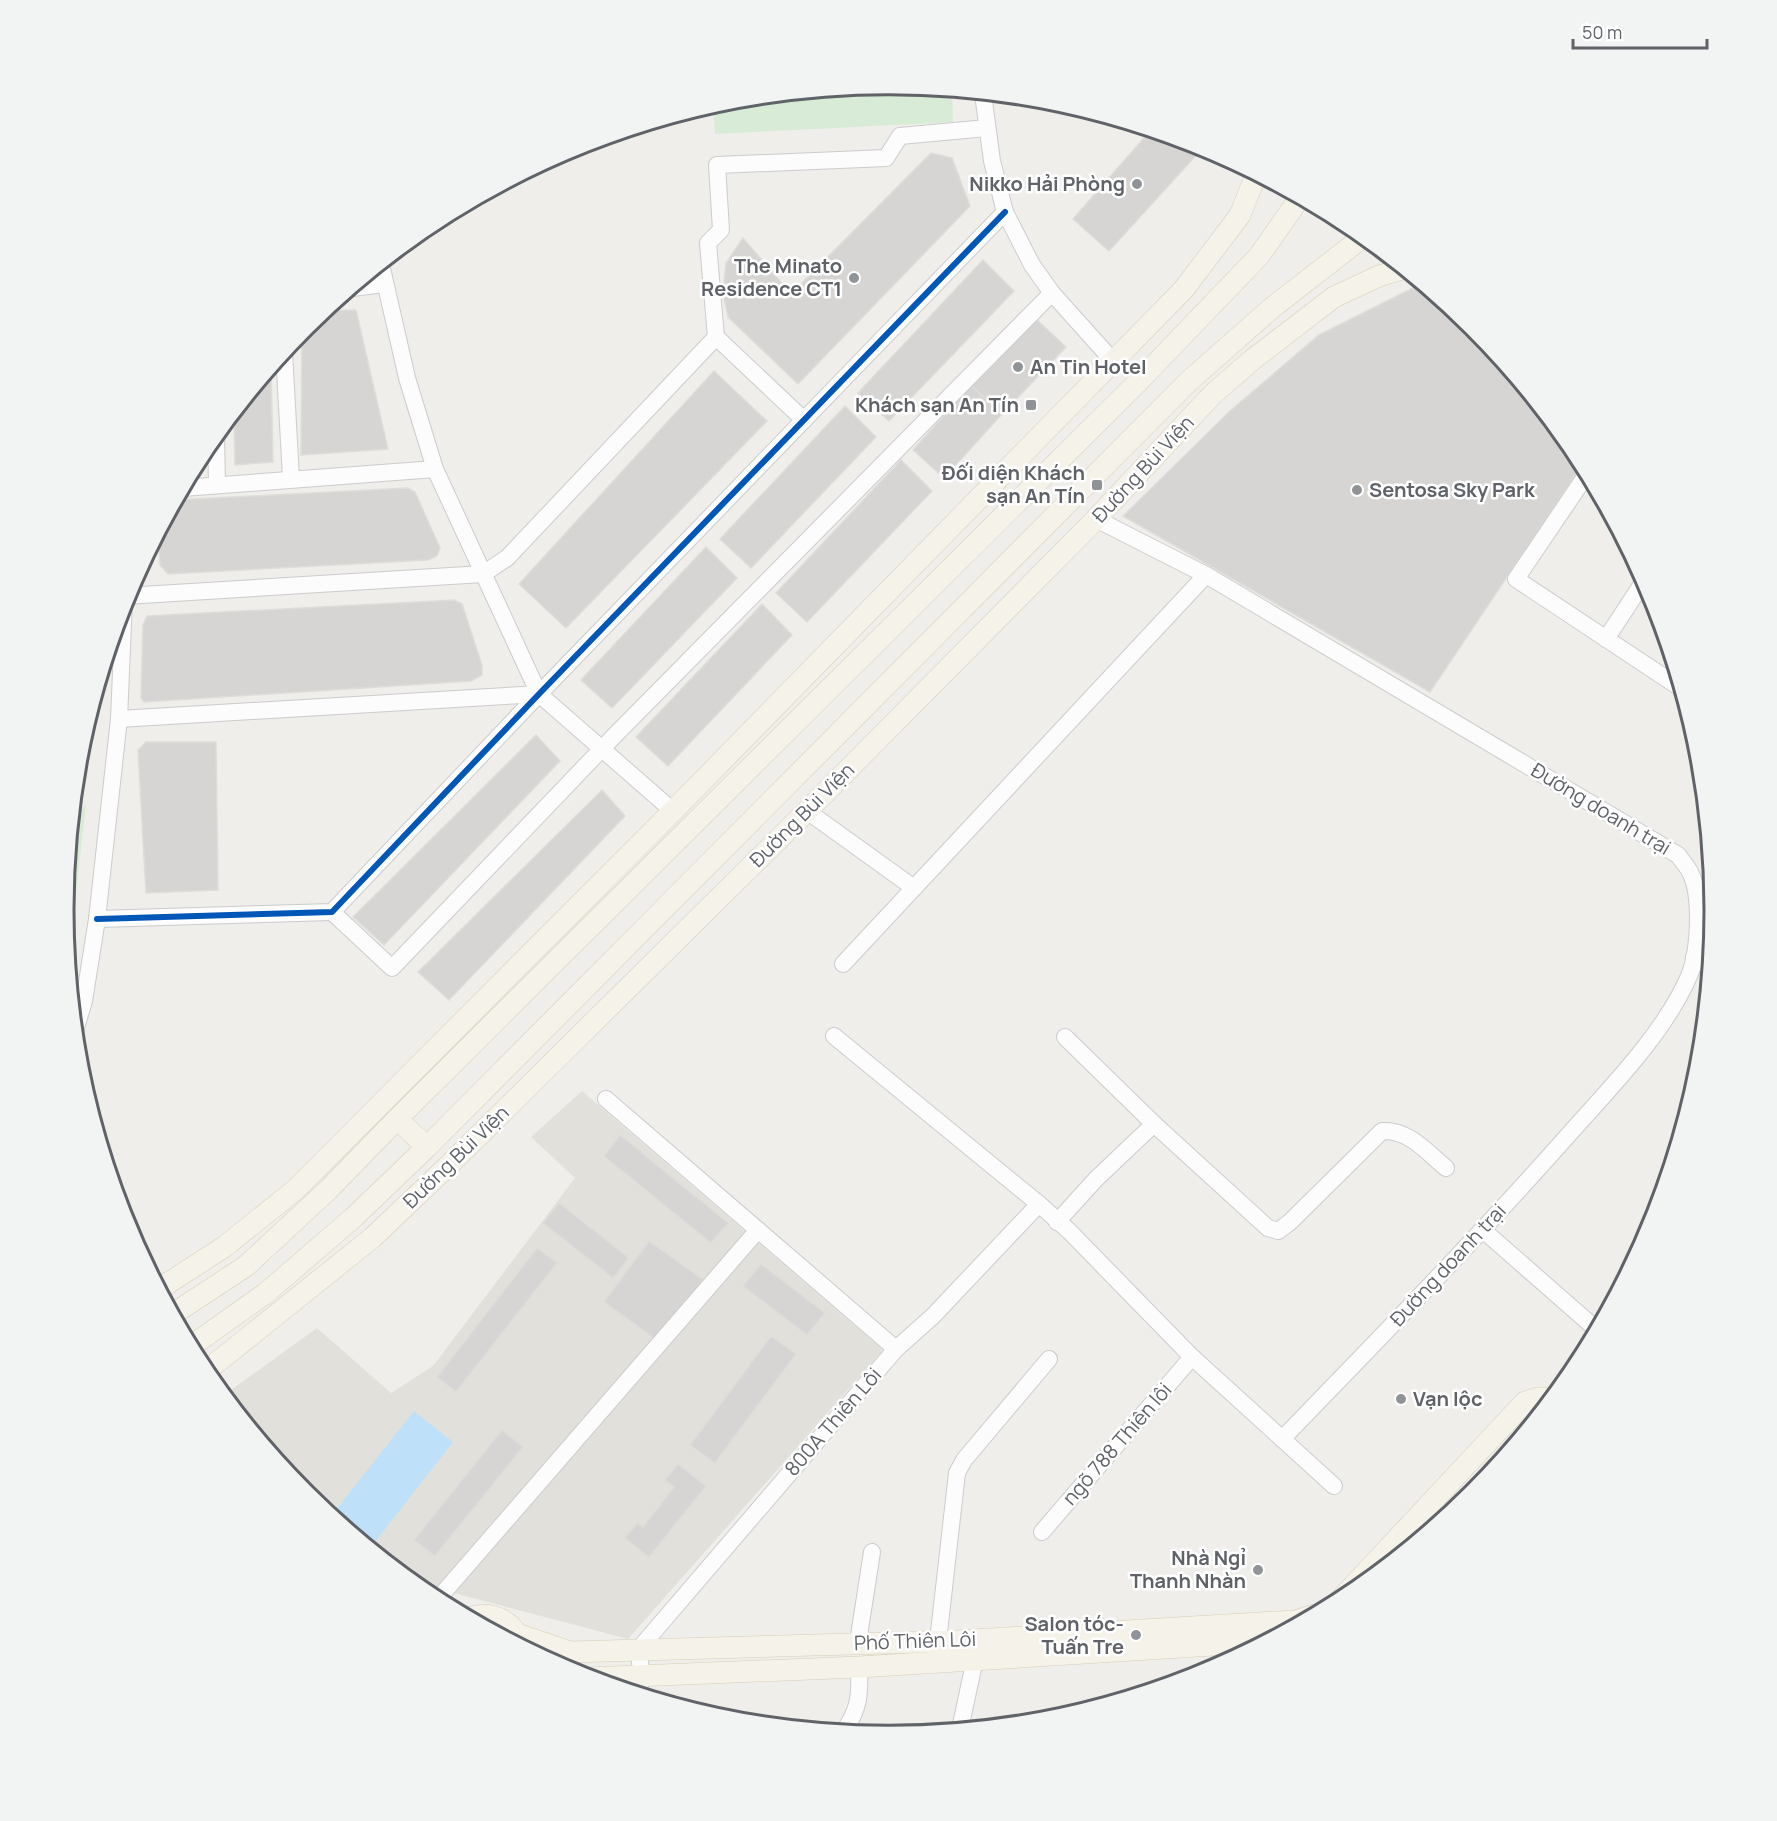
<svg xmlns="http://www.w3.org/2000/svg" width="1777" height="1821" font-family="Manrope,sans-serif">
<rect width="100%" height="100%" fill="#efeeea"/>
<path fill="#e2e0da" d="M582,1091L883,1350L628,1639L450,1592L399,1571L305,1494L224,1395L317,1328L391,1393L433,1366L575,1178L531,1137Z"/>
<g fill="#d8ebd6">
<path d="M889,85L952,91L953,122L715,134L713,105L728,101Z"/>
<path d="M86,804L68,963L63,911L72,822Z"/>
</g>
<path fill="#bfe0f9" d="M414,1411L453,1442L371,1547L331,1516Z"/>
<g fill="#d6d5d3" stroke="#deddd9" stroke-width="1.5">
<path d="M1150,131L1197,146L1201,150L1109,251L1073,219Z"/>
<path d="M931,153L952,158L970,206L798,384L728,317L723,293L726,263L743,238L791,294Z"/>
<path d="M983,260L1014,291L889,421L858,393Z"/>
<path d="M1421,284L1472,327L1575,452L1582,465L1430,692L1123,516L1230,411L1319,335Z"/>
<path d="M356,310L388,449L301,455L302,330L324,311Z"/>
<path d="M1035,318L1066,347L1002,414L971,386Z"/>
<path d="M271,369L273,462L235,465L234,414Z"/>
<path d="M714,371L767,421L566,628L519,584Z"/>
<path d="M971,386L1002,414L944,478L913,450Z"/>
<path d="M845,406L876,437L751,568L720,539Z"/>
<path d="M901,460L932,491L807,622L776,593Z"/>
<path d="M408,488L415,492L440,548L437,556L428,560L168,574L160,565L158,534L176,500Z"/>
<path d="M706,547L737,578L612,708L581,680Z"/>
<path d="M454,600L462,604L482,665V675L471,681L144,702L141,698L143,625L147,616Z"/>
<path d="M762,604L792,635L668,766L636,737Z"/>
<path d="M536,735L560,761L384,945L353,917Z"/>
<path d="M146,742H216L218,890L146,893L138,750Z"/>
<path d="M602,790L625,816L449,1000L418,972Z"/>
<path d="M620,1135L728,1223L711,1243L604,1156Z"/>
<path d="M559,1203L629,1258L613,1278L543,1223Z"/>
<path d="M649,1241L705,1281L660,1342L604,1302Z"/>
<path d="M537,1248L557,1263L456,1392L437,1377Z"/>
<path d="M761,1264L825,1313L807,1335L743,1286Z"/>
<path d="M771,1336L796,1354L715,1463L690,1445Z"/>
<path d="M502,1430L523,1447L435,1556L414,1540Z"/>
<path d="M678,1464L706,1486L649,1557L625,1538L637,1523L643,1527L674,1487L665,1480Z"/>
</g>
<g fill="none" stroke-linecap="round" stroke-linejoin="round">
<g stroke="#cbcccc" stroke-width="18">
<g id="minor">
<path d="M983,94L992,161L1005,212L1032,265L1052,293L1113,361"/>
<path d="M381,264L407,378L435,469L539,694L673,811"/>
<path d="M352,288L384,284"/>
<path d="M716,337L708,243L721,230L717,165L886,158L900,136L987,128"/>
<path d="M284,352L291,478"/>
<path d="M216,435L217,485"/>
<path d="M1587,474L1516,579L1679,687"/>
<path d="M183,488L435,469"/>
<path d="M1096,519L1206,575L1678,855C1682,861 1688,867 1691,874C1702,898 1699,952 1689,976C1665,1032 1612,1086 1571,1132C1478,1237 1380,1338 1282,1439"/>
<path d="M125,596L483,574L507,558L716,337L804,420"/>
<path d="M1606,639L1644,581"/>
<path d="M119,719L539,694"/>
<path d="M807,811L914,888"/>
<path d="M332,912L392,968L617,733L1052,293"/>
<path d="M97,919L332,912L539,694L1005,212"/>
<path d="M1694,957L1708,967"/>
<path d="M843,964L1206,575"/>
<path d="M75,1031L84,1001L97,919L119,719L124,600"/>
<path d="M834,1036L1039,1204L1069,1231L1192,1357L1334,1486"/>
<path d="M1065,1037L1154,1124L1268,1228L1278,1231L1290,1222L1382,1131C1408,1129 1427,1152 1446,1168"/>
<path d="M606,1099L896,1349"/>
<path d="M1057,1222L1096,1179L1154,1124"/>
<path d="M1483,1230L1596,1329"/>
<path d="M1042,1532L1192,1357"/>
<path d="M437,1600L758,1230"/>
<path d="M448,1607L471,1617"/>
<path d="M938,1641L957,1473L964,1460L1049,1359"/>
<path d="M858,1642L872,1552"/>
<path d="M638,1693L642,1675L638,1650L896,1349L933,1316L1039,1204"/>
<path d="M960,1729L975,1659"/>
<path d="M843,1732C860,1709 860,1694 859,1667"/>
</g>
</g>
<g stroke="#d7ceb8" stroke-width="22">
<g id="major">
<path d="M397,1119L427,1147"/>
<path d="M159,1289L224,1247L295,1190L673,811L1184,289L1240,215L1256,175"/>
<path d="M173,1314L246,1266L328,1190L397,1119L1137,383L1259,256L1299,199"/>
<path d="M190,1347L266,1293L354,1217L427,1147L1189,381L1273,307L1363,237"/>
<path d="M205,1372L372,1238L450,1164L807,811L1096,519L1213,394L1252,360L1334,297L1379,276L1402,269"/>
<path d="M1339,1601L1525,1402L1538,1398H1551"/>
<path d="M469,1618C492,1610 515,1621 521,1646"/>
<path d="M517,1634L570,1652L956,1641L1295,1621L1314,1615"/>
<path d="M588,1678L859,1667L1262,1642"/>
</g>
</g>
<use href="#minor" stroke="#fdfcfc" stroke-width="16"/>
<use href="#major" stroke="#f4f2e9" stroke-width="21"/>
<g stroke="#fff" stroke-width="10">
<path id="cycleway" d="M97,919L332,912L539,694L1005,212"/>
</g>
<use href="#cycleway" stroke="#0057b8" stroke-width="6"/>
</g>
<g fill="#919496" stroke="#fff" stroke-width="2">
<circle cx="1137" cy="184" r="6"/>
<circle cx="854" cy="278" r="6"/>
<circle cx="1018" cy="367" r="6"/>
<rect x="1025" y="399" width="12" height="12" rx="3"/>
<rect x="1091" y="479" width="12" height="12" rx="3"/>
<circle cx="1357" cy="490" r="6"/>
<circle cx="1401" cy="1399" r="6"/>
<circle cx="1258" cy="1570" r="6"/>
<circle cx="1136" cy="1635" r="6"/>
</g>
<g text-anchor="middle" stroke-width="5" stroke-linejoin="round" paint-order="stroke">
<g font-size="20" font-weight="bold" fill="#5f6368" stroke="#fff" text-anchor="end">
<text x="1125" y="191">Nikko Hải Phòng</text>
<text x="842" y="273">The Minato<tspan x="842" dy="23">Residence CT1</tspan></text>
<text x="1030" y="374" text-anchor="start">An Tin Hotel</text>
<text x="1019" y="412">Khách sạn An Tín</text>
<text x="1085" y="480">Đối diện Khách<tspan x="1085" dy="23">sạn An Tín</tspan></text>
<text x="1369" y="497" text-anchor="start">Sentosa Sky Park</text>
<text x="1413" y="1406" text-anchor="start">Vạn lộc</text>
<text x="1246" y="1565">Nhà Ngỉ<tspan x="1246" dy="23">Thanh Nhàn</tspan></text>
<text x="1124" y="1631">Salon tóc-<tspan x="1124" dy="23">Tuấn Tre</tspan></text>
</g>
<g font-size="20" fill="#5f6368" stroke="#fff">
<text transform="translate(1143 469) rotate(-47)" y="7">Đường Bùi Viện</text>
<text transform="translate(1601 809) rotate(31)" y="7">Đường doanh trại</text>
<text transform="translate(802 815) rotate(-45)" y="7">Đường Bùi Viện</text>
<text transform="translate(456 1157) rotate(-44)" y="7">Đường Bùi Viện</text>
<text transform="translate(1448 1265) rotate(-47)" y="7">Đường doanh trại</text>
<text transform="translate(833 1422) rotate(-49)" y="7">800A Thiên Lôi</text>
<text transform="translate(1117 1444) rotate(-49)" y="7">ngõ 788 Thiên lôi</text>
<text transform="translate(915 1641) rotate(-2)" y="7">Phố Thiên Lôi</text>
</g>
</g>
<path d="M0 0H1777V1821H0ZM74 910a815 815 0 1 1 1630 0a815 815 0 1 1-1630 0Z" fill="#f2f3f3" fill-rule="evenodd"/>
<path fill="none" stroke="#5f6368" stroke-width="3" d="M74 910a815 815 0 1 1 1630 0a815 815 0 1 1-1630 0Z"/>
<path d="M1573 39v9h134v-9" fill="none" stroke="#5f6368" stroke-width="3"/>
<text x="1582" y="39" font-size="18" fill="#5f6368" stroke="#ffffff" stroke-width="4.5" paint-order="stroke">50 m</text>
</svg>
